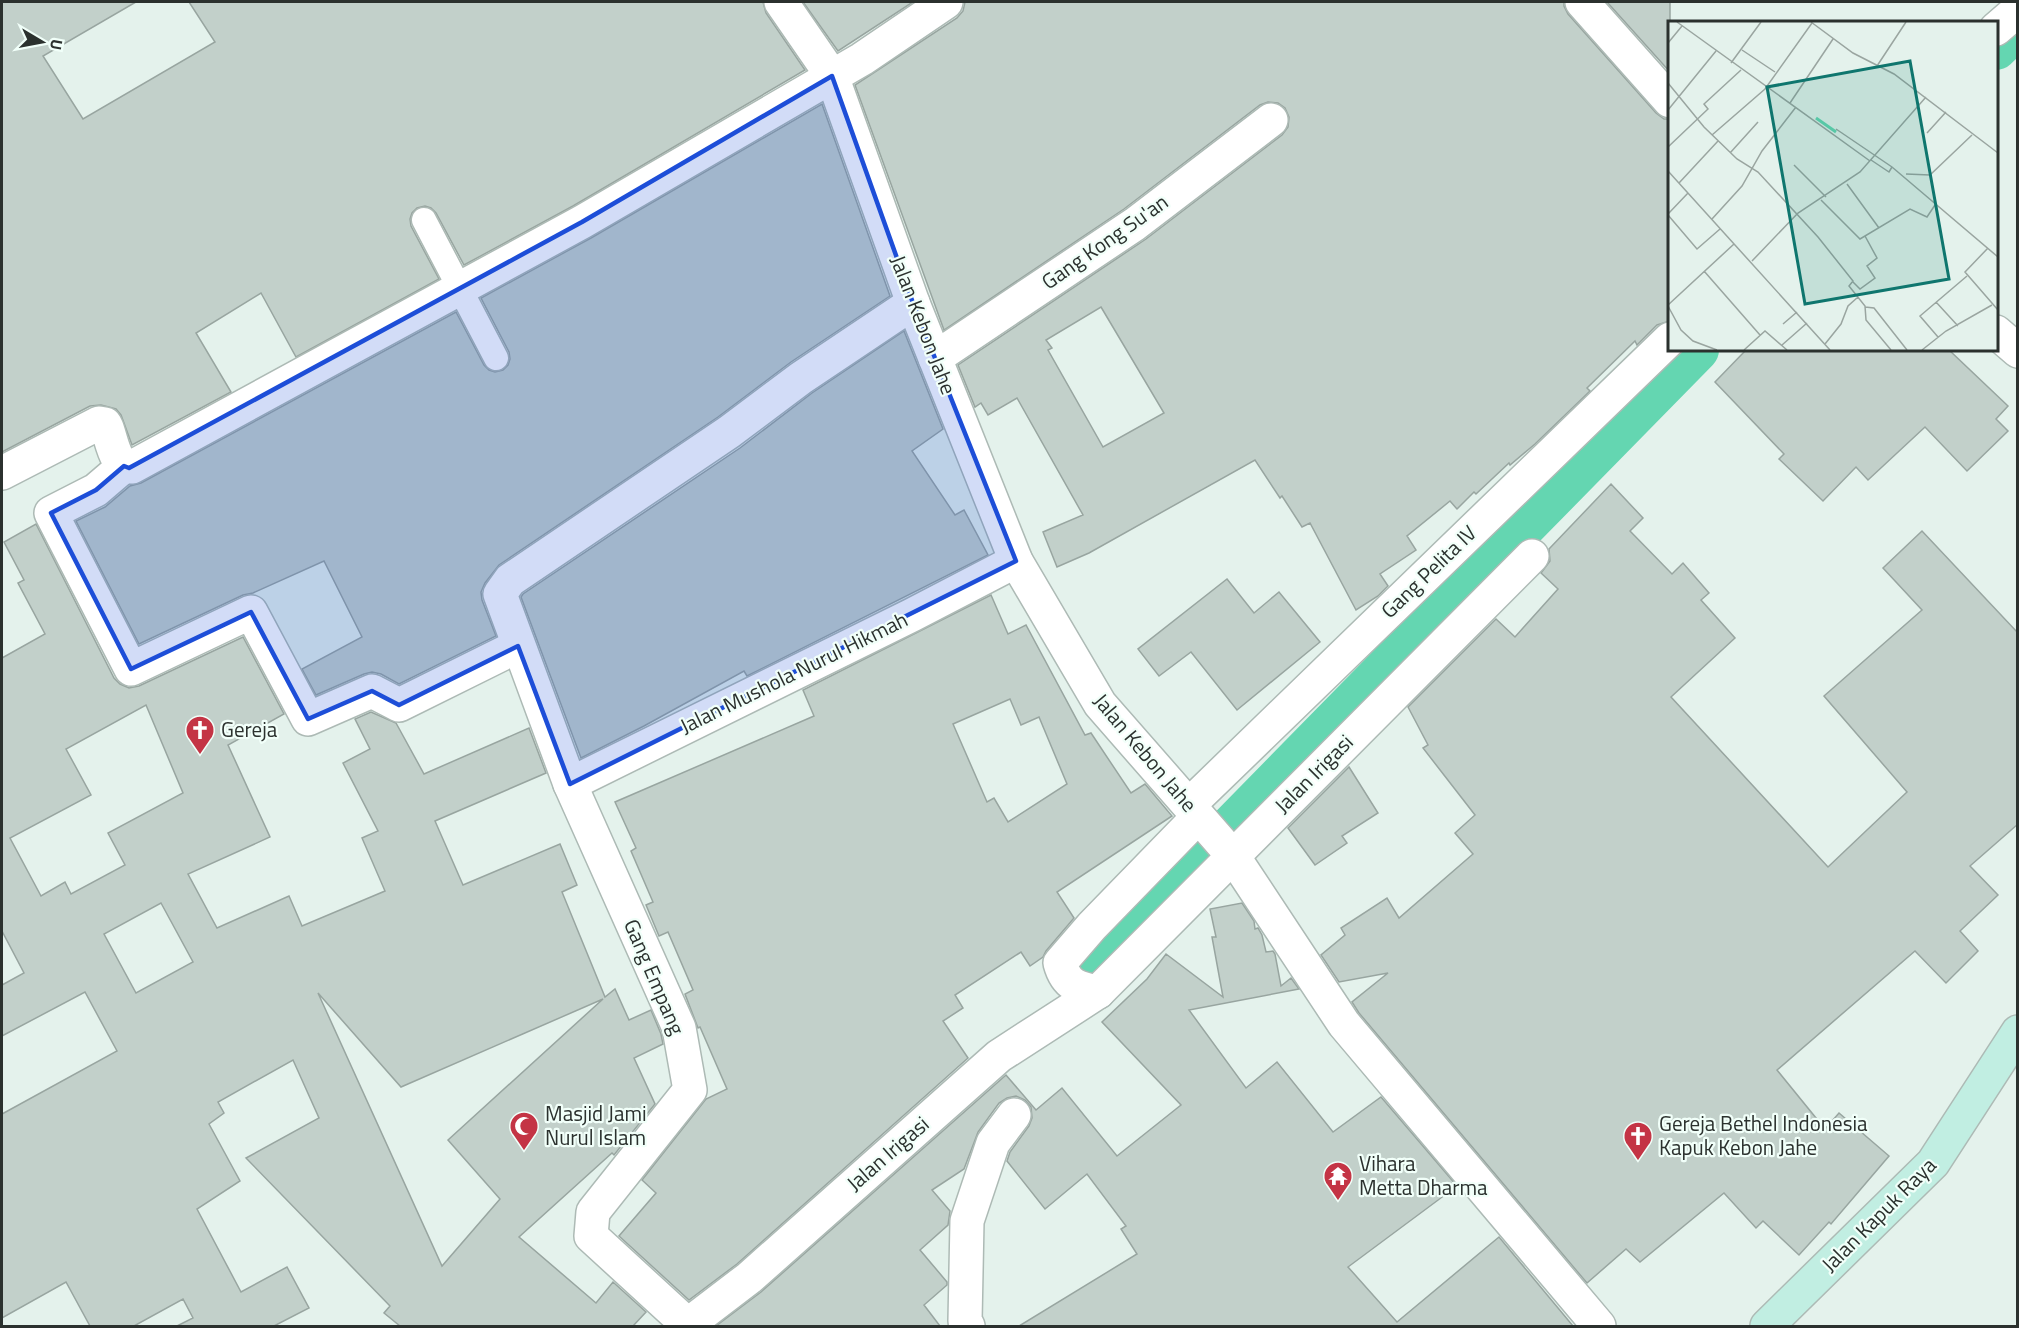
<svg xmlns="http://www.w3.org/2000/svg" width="2019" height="1328" font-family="'Titillium Web',sans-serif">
<rect width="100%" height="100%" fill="#e4f2ec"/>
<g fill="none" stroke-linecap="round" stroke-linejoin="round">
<g stroke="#64d6b1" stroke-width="42">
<path d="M1996,49L2018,28"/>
<path d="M1081,979L1698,350"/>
</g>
</g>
<g fill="#c2d0ca" stroke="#98a5a0" stroke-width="1.5" fill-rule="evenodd">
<path d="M2,2H136L43,56L83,119L215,42L189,2H763L766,13L805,70L573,206L464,265L436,213L431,208L425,206L417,208L412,213L410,219L411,226L439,279L296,357L261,293L196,333L231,392L132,445L121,415L116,409L101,405L90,406L2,452Z"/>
<path d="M803,2H913L838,51Z"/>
<path d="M965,2H1564V6L1568,14L1656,113L1664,119H1670V321L1657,325L1637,345L1635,341L1587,388L1590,391L1535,444L1510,465L1509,463L1476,494L1474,492L1457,509L1450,501L1407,536L1416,550L1380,574L1388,586L1378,596L1356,610L1310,523L1302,527L1282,496L1280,498L1255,460L1089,553L1057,567L1043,532L1083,515L1017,398L988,415L981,403L975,407L958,365L1146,239L1282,135L1288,127L1289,117L1285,108L1278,103L1268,102L1260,105L1124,209L944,330L855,85L957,18L963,11ZM1101,307L1164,413L1103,447L1048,350L1052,348L1046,340Z"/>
<path d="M1607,2H1670V72Z"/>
<path d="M822,104L890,296L791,362L718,417L499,565L485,583L481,592L482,600L496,636L399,684L381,674L372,672L364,674L316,695L302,669L362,637L324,561L253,593L243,595L139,644L76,521L105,507L130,486L141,483L456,312L484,365L489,370L495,372L503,370L508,365L510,359L509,352L481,298L591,238Z"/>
<path d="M904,331L943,429L912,451L955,515L964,510L988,555L747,676L744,671L644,726L581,758L521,597L523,594L740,448L812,393Z"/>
<path d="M1746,350H1949L2008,406L1996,419L2008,431L1967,471L1925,427L1868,480L1856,467L1823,501L1779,459L1784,454L1715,382Z"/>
<path d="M1611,484L1643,518L1630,531L1672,574L1683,563L1709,593L1701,600L1735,638L1671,697L1828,867L1907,792L1824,696L1922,610L1883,568L1922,531L2018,633V824L1970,866L1998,895L1960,931L1978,951L1946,983L1915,951L1777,1070L1825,1129L1839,1113L1889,1156L1831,1224L1829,1222L1799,1255L1763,1221L1756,1228L1724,1193L1640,1262L1626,1249L1587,1283L1359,1013L1352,1002L1388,973L1339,982L1321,955L1345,935L1341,928L1387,898L1399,918L1473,854L1455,833L1475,815L1423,748L1428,745L1408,707L1496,619L1515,637L1558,589L1541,573L1550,561L1549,549Z"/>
<path d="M36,524L114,678L120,684L129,688L139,686L243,637L284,714L228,745L270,837L188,874L217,928L289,896L302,926L385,891L362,838L378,831L343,763L370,749L355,719L371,712L396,723L424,774L529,728L546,773L435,821L463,885L560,844L577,885L562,892L605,997L615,989L629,1020L651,1010L661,1034L663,1044L634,1058L655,1104L614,1155L612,1153L519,1237L596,1303L613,1282L646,1312L633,1326H400L384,1313L390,1306L246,1158L319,1118L293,1060L218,1102L224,1113L209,1124L240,1181L197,1209L241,1292L287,1267L309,1308L274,1326H177L193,1318L183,1299L134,1326H90L66,1282L2,1318V1114L117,1051L85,992L2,1036V985L24,973L2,931V658L45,634L18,583L24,580L4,542ZM146,705L183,793L108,833L125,865L71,894L65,882L41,896L10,838L91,795L66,749ZM161,903L193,962L136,993L104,934ZM318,993L401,1087L603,999L448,1140L500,1199L442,1266Z"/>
<path d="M1227,579L1254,613L1279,592L1320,642L1237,710L1191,652L1159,676L1138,649Z"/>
<path d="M991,595L1008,634L1026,625L1085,735L1091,733L1131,793L1145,784L1172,816L1057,892L1074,918L1046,951L1043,957L1030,966L1021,952L955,995L963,1008L943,1021L968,1058L737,1264L689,1300L619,1236L656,1193L642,1180L706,1099L727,1089L700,1027L698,1028L685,994L693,990L668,932L659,936L646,905L653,902L631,851L636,848L615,802L814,716L803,690ZM1010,699L1021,725L1039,717L1067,784L1008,822L994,798L987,802L953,724Z"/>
<path d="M1349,767L1378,813L1342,836L1347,843L1315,865L1288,828Z"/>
<path d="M1242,903L1254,921L1255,929L1258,928L1262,935L1266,952L1273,951L1275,954L1281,986L1291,978L1299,989L1189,1010L1246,1088L1277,1062L1333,1132L1381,1097L1457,1186L1348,1267L1397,1322L1499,1237L1573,1326H1019L1137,1254L1121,1229L1126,1226L1087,1174L1045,1209L1007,1161L1010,1152L1029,1126L1032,1118L1031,1107L1025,1100L1016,1096L1007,1098L999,1103L978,1132L964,1169L932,1190L950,1211L948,1225L920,1250L947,1282V1285L924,1305L940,1326H716L761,1292L1006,1075L1036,1110L1062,1088L1117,1156L1181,1105L1102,1022L1147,979L1166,954L1223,997L1212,937H1216L1210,909Z"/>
</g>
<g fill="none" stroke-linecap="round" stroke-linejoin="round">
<g stroke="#adbab5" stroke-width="27">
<path id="lane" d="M424,220L496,358"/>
</g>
<g stroke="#adbab5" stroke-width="36">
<g id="street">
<path d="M781,2L832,76L913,303L1016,561L1100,704L1233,856L1344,1024L1599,1326"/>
<path d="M1582,2L1670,101"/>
<path d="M1996,29L2018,10"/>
<path d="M1996,332L2018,351"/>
<path d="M935,358L1135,224L1271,120"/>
<path d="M124,466L96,490L51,513L131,669L251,612L308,719L372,691L399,705L518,646"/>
<path d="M2,473L99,423L105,424L107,428C112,441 115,468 132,467L582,222L862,59L946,2"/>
<path d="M570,784L912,615L1016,561"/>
<path d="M1189,805L1670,339"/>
<path d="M1098,992C1077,988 1066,985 1060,963L1092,926L1198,817"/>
<path d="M688,1325L591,1236L593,1212L690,1090L679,1028L570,784L500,594L510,580L729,432L801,378L913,303"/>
<path d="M686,1326L749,1278L999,1056L1098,992L1532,556"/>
<path d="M968,1326L965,1321L967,1221L993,1143L1014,1115"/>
</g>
</g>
<g stroke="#adbab5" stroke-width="36">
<path id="secondary" d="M1767,1326L1933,1163L2018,1032"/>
</g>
<use href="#lane" stroke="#fff" stroke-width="24"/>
<use href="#street" stroke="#fff" stroke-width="33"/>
<use href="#secondary" stroke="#c1eee2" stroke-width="33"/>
</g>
<path fill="#1d4ed8" fill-opacity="0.2" stroke="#1d4ed8" stroke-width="4.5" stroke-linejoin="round" d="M832,76L913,303L1016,561L570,784L518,646L399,705L372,691L308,719L251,612L131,669L51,513L96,490L124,466L129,468L582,222Z"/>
<defs>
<g id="church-pin" transform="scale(1.5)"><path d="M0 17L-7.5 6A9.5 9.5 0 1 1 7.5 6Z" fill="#c43445" stroke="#f1fff9"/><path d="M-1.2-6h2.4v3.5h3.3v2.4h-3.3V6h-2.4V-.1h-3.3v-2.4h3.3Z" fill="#fff"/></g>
<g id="mosque-pin" transform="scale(1.5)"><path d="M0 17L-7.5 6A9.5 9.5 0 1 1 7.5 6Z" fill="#c43445" stroke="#f1fff9"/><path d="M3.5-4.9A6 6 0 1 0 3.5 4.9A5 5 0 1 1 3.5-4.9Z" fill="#fff"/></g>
<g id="temple-pin" transform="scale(1.5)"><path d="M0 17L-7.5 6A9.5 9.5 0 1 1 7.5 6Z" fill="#c43445" stroke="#f1fff9"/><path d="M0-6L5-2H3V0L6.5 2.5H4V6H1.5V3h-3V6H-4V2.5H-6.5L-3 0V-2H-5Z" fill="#fff"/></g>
</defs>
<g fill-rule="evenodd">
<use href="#church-pin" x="200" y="730"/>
<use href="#mosque-pin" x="524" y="1126"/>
<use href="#church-pin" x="1638" y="1136"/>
<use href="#temple-pin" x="1338" y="1176"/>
</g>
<g text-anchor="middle" stroke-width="4.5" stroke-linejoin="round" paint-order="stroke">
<g font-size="21" fill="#2b312e" stroke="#f1fff9">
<text transform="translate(1105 242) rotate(-35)" y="7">Gang Kong Su'an</text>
<text transform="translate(923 325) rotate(69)" y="7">Jalan Kebon Jahe</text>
<text transform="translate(1429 572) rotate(-44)" y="7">Gang Pelita IV</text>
<text transform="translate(794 673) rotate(-26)" y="7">Jalan Mushola Nurul Hikmah</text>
<text transform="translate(1145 753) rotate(50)" y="7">Jalan Kebon Jahe</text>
<text transform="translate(1314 774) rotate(-45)" y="7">Jalan Irigasi</text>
<text transform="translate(654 977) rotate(67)" y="7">Gang Empang</text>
<text transform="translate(888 1154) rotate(-41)" y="7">Jalan Irigasi</text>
<text transform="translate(1879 1215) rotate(-45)" y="7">Jalan Kapuk Raya</text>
</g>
<g font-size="21" fill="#2b312e" stroke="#f1fff9" text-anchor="start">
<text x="221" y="737">Gereja</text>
<text x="545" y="1121">Masjid Jami<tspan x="545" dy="24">Nurul Islam</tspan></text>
<text x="1659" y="1131">Gereja Bethel Indonesia<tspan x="1659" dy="24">Kapuk Kebon Jahe</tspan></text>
<text x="1359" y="1171">Vihara<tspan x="1359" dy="24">Metta Dharma</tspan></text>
</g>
</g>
<g transform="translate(1668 21)">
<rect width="330" height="330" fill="#e4f2ec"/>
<path fill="none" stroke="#64d6b1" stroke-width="3" d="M148,97L168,111"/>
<path fill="none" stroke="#9aa5a0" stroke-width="1.5" d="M9,1L202,140M143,1L185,32L226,53L330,132M0,22L14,5M74,29L107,51M63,42L93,1M209,45L238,1M0,62L36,106L69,138L90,151L150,216L185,260L181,265L197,285L198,299L223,329M122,82L165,18M0,89L48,30M168,108L224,146L330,236M259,112L278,91M44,114L97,68L144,2M0,126L40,88L36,83L73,49M62,132L90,101M203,139L221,151L224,146M126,144L158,176M0,150L162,329M238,153L262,154L304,114M11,162L50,120M179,163L211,207M153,179L192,218L242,188L259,196L267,184M0,193L20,172M0,194L29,228L52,208M44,198L74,165L94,130L128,86M320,227L297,251L330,289M84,240L130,192L192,151L258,76M36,250L92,314M185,261L192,268L207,257L199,245L209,237L197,215M268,281L290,305M0,284L66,223M0,285L13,309L25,320L49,329M197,286L206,287L239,329M115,303L129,291M270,316L252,295L299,255M157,323L173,303L180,285L190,276M114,324L139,302M76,329L97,310L119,329M254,329L278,310L324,284"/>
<path fill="#0f766e" fill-opacity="0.15" stroke="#0f766e" stroke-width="3" d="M242,40L281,258L137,283L99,66Z"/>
<rect width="330" height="330" fill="none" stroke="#2b312e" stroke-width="3"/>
</g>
<rect width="2019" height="1328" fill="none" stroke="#2b312e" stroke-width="6"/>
<g transform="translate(42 42) rotate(100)" stroke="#f1fff9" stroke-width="4.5" paint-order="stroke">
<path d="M0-4.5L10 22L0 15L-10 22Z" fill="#2b312e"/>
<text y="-9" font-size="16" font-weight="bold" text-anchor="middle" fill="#2b312e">U</text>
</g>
</svg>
